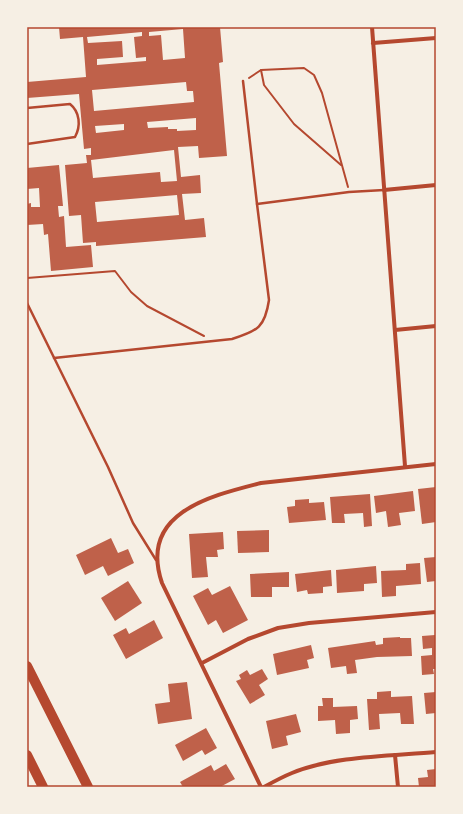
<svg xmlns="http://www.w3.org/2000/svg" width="463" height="814" font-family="Figtree,sans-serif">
<rect width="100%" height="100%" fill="#f6efe4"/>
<g fill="#bf614a" fill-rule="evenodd">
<path d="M59,27H220L223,62L219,63L227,156L199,158L198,146L178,147L181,177L200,175L201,193L182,194L185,220L204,218L206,237L96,246V242L83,243L81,215L69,216L65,165L87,163L86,155H91V148L84,149L79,94L27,98V82L86,77L83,37L60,39ZM183,29L185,58L163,60L161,35L149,36V32ZM142,32V36L134,37L136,58L146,57V61L97,65V59L123,57L122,41L88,43L87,37ZM186,82L187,91H193L194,102L94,111L92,90ZM196,118V130L177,131V129H168V127L148,128L147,122ZM124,124V130L96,133L95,126ZM174,150L177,181L161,182L160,172L93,178L91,160ZM177,195L179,215L97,222L95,202Z"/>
<path d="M59,165L63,206H58L59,217L64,216L66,247L91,245L93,267L51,271L48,234L44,235L43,224L27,225V204L31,203V207H40L39,188L27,189V168Z"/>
<path d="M436,487V522L422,524L418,489Z"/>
<path d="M413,491L415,511L399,513L401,525L388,527L386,511L376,513L374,496Z"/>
<path d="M370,494L372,526L364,527L363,513L344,514L345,523H332L330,497Z"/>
<path d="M309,499V503L324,502L326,520L289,523L287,507L295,506V500Z"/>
<path d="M269,530V552L238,553L237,531Z"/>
<path d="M223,532L224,549L217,550L218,557H206L208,577L192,578L189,534Z"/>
<path d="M111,538L118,553L128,549L134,563L108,576L103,566L85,575L76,555Z"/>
<path d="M436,557V581L427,582L424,558Z"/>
<path d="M420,563L421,584L396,586V596L382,597L381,571L406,570V564Z"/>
<path d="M376,566L377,583L364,584V591L337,593L336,570Z"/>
<path d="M331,570L332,586L323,587V593L308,594L307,590L297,592L295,574Z"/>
<path d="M289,572V587H272V597H251L250,574Z"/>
<path d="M128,581L142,603L115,621L101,598Z"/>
<path d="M230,586L248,620L223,633L216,620L208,625L193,596L208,588L212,595Z"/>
<path d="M154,620L163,638L126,659L113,635L126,628L129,634Z"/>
<path d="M435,635H436V669H433L434,674L422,675L421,656L432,655V648L423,649L422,636Z"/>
<path d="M400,637V638H411L412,656L377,657L355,660L357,673L347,674L346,666L331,668L328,648L375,641L376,645L383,644V638Z"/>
<path d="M311,645L314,658L307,660L309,668L277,675L273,654Z"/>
<path d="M262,669L268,679L259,685L265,695L250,704L236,681L241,679L239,675L247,670L250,675Z"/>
<path d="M187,682L192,719L158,724L155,704L170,702L168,684Z"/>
<path d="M391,691V697L412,696L414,724H401L400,713L379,714L380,729L369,730L367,699H377V692Z"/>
<path d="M436,692V713L426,714L424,693Z"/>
<path d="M322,698H333V707L357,706L358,719L350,720V733L336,734L335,720L318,721V706H323Z"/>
<path d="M296,714L301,732L286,736L288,745L272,749L266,721Z"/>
<path d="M206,728L217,748L205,755L202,750L183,761L175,745Z"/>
<path d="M226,764L235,779L220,787H183L180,782L211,765L214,771Z"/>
<path d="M436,769V787H419L418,778L428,777L427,770Z"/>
</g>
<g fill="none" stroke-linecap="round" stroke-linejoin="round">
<g stroke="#b5482f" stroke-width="2">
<path d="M261,70L264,85L294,124L341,165"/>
<path d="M249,78L261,70L304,68L314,75L322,93L348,187"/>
<path d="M27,278L115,271L131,292L147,306L204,336"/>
</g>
<g stroke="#b5482f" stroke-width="2.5">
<path d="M243,81L257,204L349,192L384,190"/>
<path d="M27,108L70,104C80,112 81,126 75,137L27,144"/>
<path d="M27,303L108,467L133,523L156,560"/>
<path d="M54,358L232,339C258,331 265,327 269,300L257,204"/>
</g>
<g stroke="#b5482f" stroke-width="4">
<path d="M372,27L405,466"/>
<path d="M373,43L436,38"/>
<path d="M384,190L436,185"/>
<path d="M395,330L436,326"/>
<path d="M202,663L248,639L278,628L309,623L436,612"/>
<path d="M395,755L398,787"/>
<path d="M261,787L162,583C138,513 210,496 261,483L436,464"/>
<path d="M264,787C273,782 282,777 292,773C332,756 392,756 436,752"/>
</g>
<g stroke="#b5482f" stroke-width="10">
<path d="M27,666L88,787"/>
<path d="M27,755L43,787"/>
</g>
</g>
<rect width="463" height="814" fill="none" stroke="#f6efe4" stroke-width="56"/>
<rect x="28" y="28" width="407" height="758" fill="none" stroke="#b5482f" stroke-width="1.5"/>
</svg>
